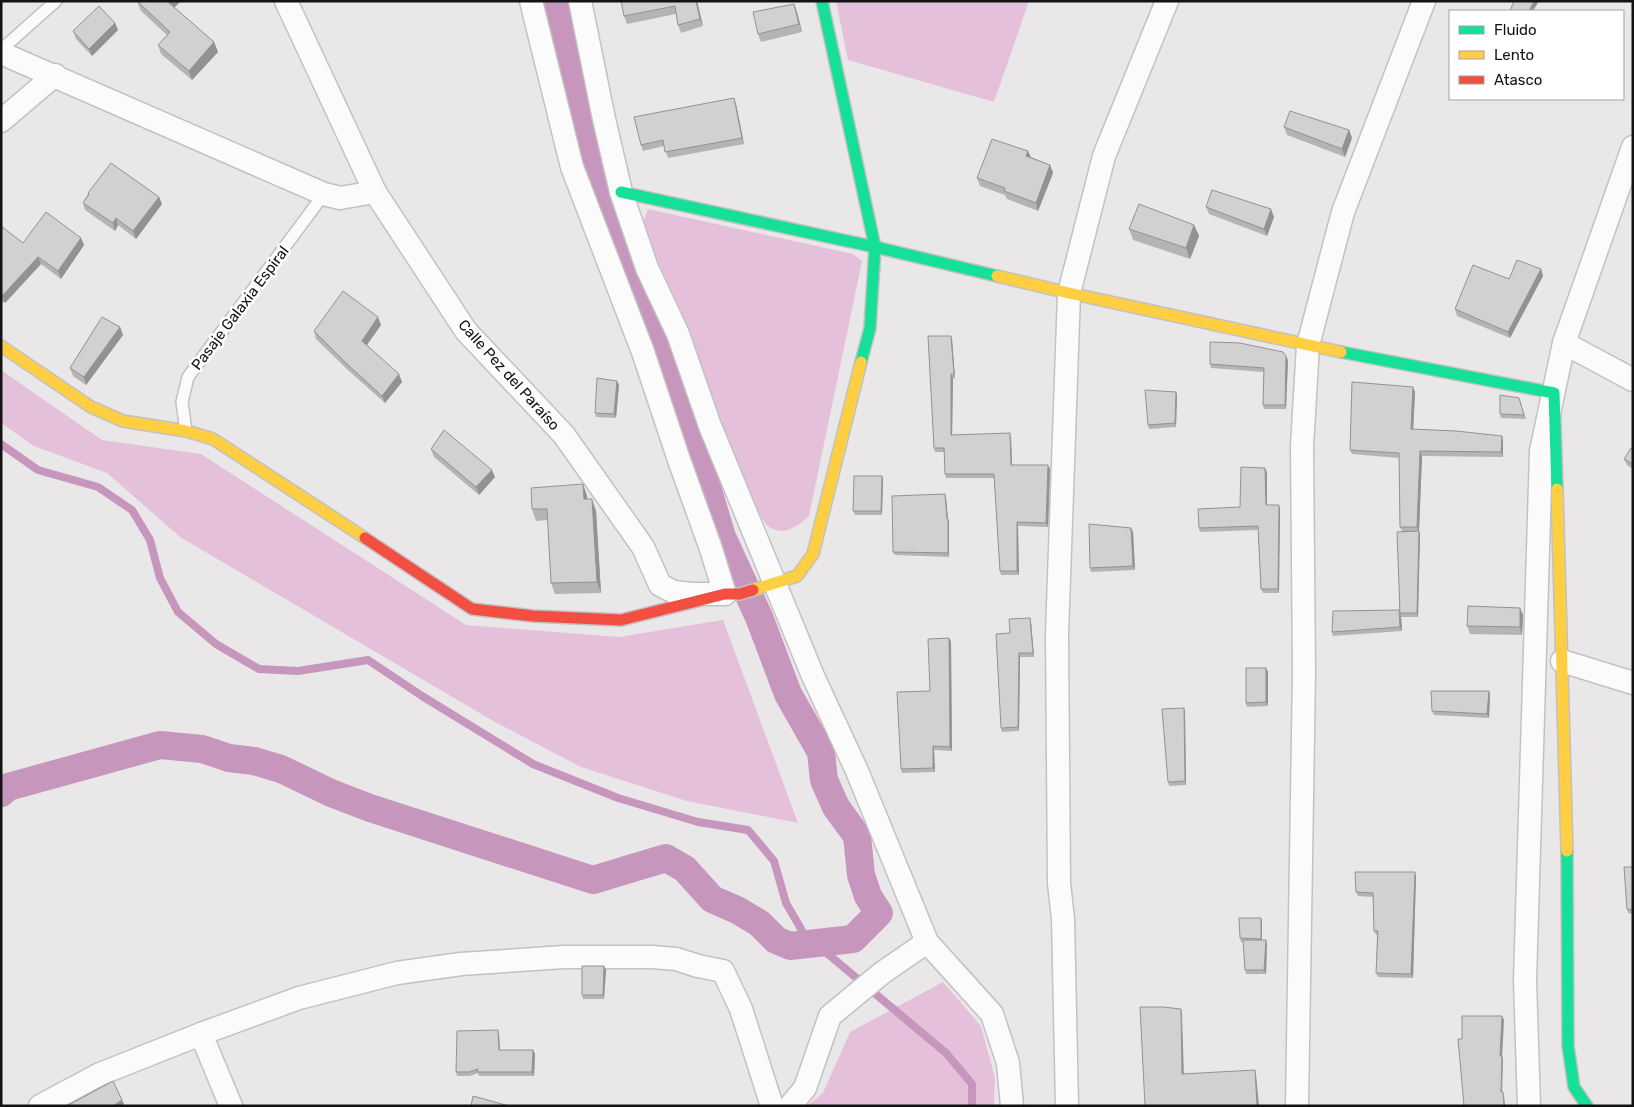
<svg xmlns="http://www.w3.org/2000/svg" width="1634" height="1107" font-family="Rubik,sans-serif">
<rect width="100%" height="100%" fill="#eae7e9"/>
<g fill="#e4c0db">
<path d="M836,1H1029L994,102L848,60Z"/>
<path d="M648,209L853,254L862,261L809,516C797,526 785,537 769,527C764,523 760,515 756,510L643,223Z"/>
<path d="M1,370L102,440L201,454L466,625L619,637L723,620L798,823L687,801L581,767L495,722L180,537L107,473L34,446L1,423Z"/>
<path d="M943,982L981,1026L995,1078L994,1106H807L823,1093L850,1032Z"/>
</g>
<g fill="none" stroke-linecap="round" stroke-linejoin="round">
<path stroke="#c796bc" stroke-width="8" d="M1,444L38,470L98,487L132,510L150,540L160,578L178,612L216,644L259,669L298,671L368,660L422,696L533,764L618,798L698,822L748,830L774,861L786,903L804,934L946,1053L972,1084V1106"/>
<path stroke="#c796bc" stroke-width="28" d="M1,793L8,787L160,745L202,749L229,758L254,761L281,769L331,793L370,808L593,880L666,858L685,869L712,899L737,910L759,923L776,940L790,946L853,939L879,913L868,896L861,875L857,836L836,807L824,780L821,752L788,694L759,617L722,537L675,380L647,322L612,240L578,116L571,70L555,1"/>
<g stroke="#c3c1c2" stroke-width="14">
<g id="lane">
<path d="M1,50L56,1"/>
<path d="M186,431L182,402L188,377L324,194"/>
</g>
</g>
<g stroke="#c3c1c2" stroke-width="25">
<g id="street">
<path d="M286,1L375,192L466,331L564,435L643,547L660,585L674,592L691,594H725L710,546L679,460L643,352L572,167L531,1"/>
<path d="M580,1L604,119L621,192L647,268L678,334L710,426L813,676L857,771L927,942L992,1014L1008,1063L1012,1106"/>
<path d="M1,53L324,194L340,198L375,192"/>
<path d="M1,121L55,75"/>
<path d="M1564,343L1633,380"/>
<path d="M1562,661L1633,683"/>
<path d="M201,1034L231,1106"/>
<path d="M40,1106L100,1074L201,1034L299,998L397,973L461,964L564,957H652L676,959L698,966L723,971L741,1009L772,1106"/>
<path d="M790,1106L805,1088L830,1016L882,973L927,942"/>
<path d="M1067,1106L1063,919L1059,883L1057,634L1069,293L1104,156L1167,1"/>
<path d="M1297,1106L1304,673L1302,446L1308,345L1343,212L1424,1"/>
<path d="M1529,1106L1525,980L1541,451L1564,343L1633,147"/>
</g>
</g>
<g stroke="#c3c1c2" stroke-width="14">
<g id="fast">
<path d="M822,1L875,247L870,328L861,362"/>
<path d="M621,192L875,247L997,276"/>
<path d="M1341,352L1554,393L1557,489"/>
<path d="M1567,851L1568,1046L1574,1087L1587,1106"/>
</g>
</g>
<g stroke="#c3c1c2" stroke-width="14">
<g id="slow">
<path d="M997,276L1069,293L1341,352"/>
<path d="M1,346L91,407L123,421L186,431L213,439L365,538"/>
<path d="M1557,489L1567,851"/>
<path d="M753,590L797,576L813,554L861,362"/>
</g>
</g>
<g stroke="#c3c1c2" stroke-width="14">
<path id="jam" d="M365,538L472,609L533,616L621,620L725,594H740L753,590"/>
</g>
<use href="#lane" stroke="#fcfbfc" stroke-width="11"/>
<use href="#street" stroke="#fcfbfc" stroke-width="22"/>
<use href="#fast" stroke="#16e098" stroke-width="11"/>
<use href="#slow" stroke="#ffcf43" stroke-width="11"/>
<use href="#jam" stroke="#f24e42" stroke-width="11"/>
</g>
<g fill="#b4b4b5">
<path d="M137,1L174,7L214,42L218,52L192,80L161,54L158,45L167,35L141,11Z"/>
<path d="M697,1L703,26L681,33L678,25L676,14L627,24L624,16Z"/>
<path d="M794,4L797,12L802,32L761,42L758,34Z"/>
<path d="M115,23L118,30L92,56L76,39L73,31Z"/>
<path d="M736,104L744,144L668,158L664,146L643,151L641,145Z"/>
<path d="M1284,127L1349,130L1352,138L1345,157L1287,135Z"/>
<path d="M1028,151L1031,157L1050,165L1053,173L1038,211L1007,199L1005,195L980,186L977,178Z"/>
<path d="M88,193L159,197L162,204L136,239L118,225L115,231L85,210L83,203L88,194Z"/>
<path d="M1206,207L1274,217L1267,236L1209,214Z"/>
<path d="M1194,225L1199,236L1190,259L1133,240L1129,229Z"/>
<path d="M1,226L23,243L81,238L84,245L61,279L41,264L5,303L3,302L1,304Z"/>
<path d="M1541,269L1543,276L1510,338L1457,316L1455,309Z"/>
<path d="M381,325L367,345L402,382L385,403L349,371L316,339L314,331Z"/>
<path d="M120,327L123,335L86,385L73,376L70,368Z"/>
<path d="M951,336L952,339L955,378H953L952,435L1011,437L1012,465L1050,469L1048,527L1018,526L1019,575H1001L1000,571L994,478H946L945,474L944,452H935L934,448Z"/>
<path d="M1288,360L1286,409H1264L1263,405L1264,372L1211,368L1210,364Z"/>
<path d="M617,381L619,385L616,418L596,417L595,413Z"/>
<path d="M1413,387L1415,392L1413,430L1502,436L1503,441V457L1422,456L1419,531L1420,535L1418,617H1401L1402,631L1333,636L1332,632L1399,610L1402,531L1400,527L1399,458L1352,454L1350,450Z"/>
<path d="M1177,395L1176,427L1149,429L1148,425Z"/>
<path d="M1519,398L1526,419L1501,418L1500,414Z"/>
<path d="M431,449L495,477L479,495L434,457Z"/>
<path d="M1633,449V469L1627,465L1624,459Z"/>
<path d="M1267,472V505L1280,509L1279,593H1263L1261,589L1258,530L1200,532L1199,528L1240,507Z"/>
<path d="M882,476L883,479L882,515H855L853,511Z"/>
<path d="M583,484L587,496V499L596,511L601,593L555,594L551,583L548,520L536,521L532,509Z"/>
<path d="M945,494L946,498L948,519L949,523V557L895,555L893,552Z"/>
<path d="M1131,528L1133,532L1135,570L1091,572L1090,568Z"/>
<path d="M1520,608L1523,615L1522,635L1470,634L1467,626Z"/>
<path d="M1031,622L1034,657H1020L1019,731L1002,732L1001,728L1010,633Z"/>
<path d="M949,638L951,642L952,751L934,750L935,772L902,773L901,769Z"/>
<path d="M1266,668L1268,672V706L1247,707L1246,703Z"/>
<path d="M1489,691L1490,695L1489,718L1434,715L1432,711Z"/>
<path d="M1185,711L1186,785L1169,786L1168,782Z"/>
<path d="M1633,867V914L1628,913L1627,909Z"/>
<path d="M1416,876L1413,978L1378,977L1376,973L1377,935H1376L1374,931L1373,897L1358,896L1356,892Z"/>
<path d="M1262,922V940H1266L1267,944L1266,974H1246L1245,970L1243,942H1241L1240,938Z"/>
<path d="M604,966L606,970L604,999H583L582,995Z"/>
<path d="M499,1034L500,1050H533L535,1054L534,1076H479L478,1073L470,1076H457L456,1072Z"/>
</g>
<g fill="#929293">
<path d="M167,1H181L171,11Z"/>
<path d="M696,1H697L703,26L700,19Z"/>
<path d="M1534,1H1539L1533,11H1529Z"/>
<path d="M794,4L797,12L802,32L799,24Z"/>
<path d="M115,23L118,30L92,56L89,49Z"/>
<path d="M214,42L218,52L192,80L189,71Z"/>
<path d="M734,98L736,104L744,144L742,138Z"/>
<path d="M1349,130L1352,138L1345,157L1342,149Z"/>
<path d="M1028,151L1031,158L1026,156Z"/>
<path d="M1050,165L1053,173L1038,211L1036,203Z"/>
<path d="M159,197L162,204L136,239L133,231Z"/>
<path d="M1271,209L1274,217L1267,236L1264,229Z"/>
<path d="M116,218L118,225L115,231L113,223Z"/>
<path d="M1194,225L1199,236L1190,259L1186,248Z"/>
<path d="M81,238L84,245L61,279L58,271Z"/>
<path d="M38,257L41,264L5,303L2,296Z"/>
<path d="M1541,269L1543,276L1510,338L1508,332Z"/>
<path d="M378,317L381,325L364,349L362,341Z"/>
<path d="M120,327L123,335L86,385L84,377Z"/>
<path d="M951,336L952,339L955,378L954,374Z"/>
<path d="M1286,356L1288,360L1286,409L1285,405Z"/>
<path d="M399,374L402,382L385,403L382,396Z"/>
<path d="M951,374L953,378L952,439L951,435Z"/>
<path d="M617,381L619,385L616,418L614,414Z"/>
<path d="M1413,387L1415,392L1413,434L1411,429Z"/>
<path d="M1176,392L1177,395L1176,427L1175,423Z"/>
<path d="M1010,433L1011,437L1012,469L1011,465Z"/>
<path d="M1502,436L1503,441V457L1501,452Z"/>
<path d="M1420,451L1422,456L1419,532L1417,527Z"/>
<path d="M1048,465L1050,469L1048,527L1046,523Z"/>
<path d="M1265,468L1267,472V509L1266,505Z"/>
<path d="M492,470L495,477L479,495L476,487Z"/>
<path d="M882,476L883,479L882,515L881,511Z"/>
<path d="M583,484L587,496L588,510L584,499Z"/>
<path d="M945,494L946,498L948,520V519L949,523V557L948,553L947,519Z"/>
<path d="M592,499L596,511L601,593L597,582Z"/>
<path d="M1279,505L1280,509L1279,593L1278,589Z"/>
<path d="M1017,522L1018,526L1019,575L1017,571Z"/>
<path d="M1131,528L1133,532L1135,570L1133,566Z"/>
<path d="M1419,531L1420,535L1418,617L1417,613Z"/>
<path d="M1520,608L1523,615L1522,635L1520,627Z"/>
<path d="M1400,613L1401,617L1402,631L1400,627Z"/>
<path d="M1030,618L1031,622L1034,657L1033,653Z"/>
<path d="M949,638L951,642L952,751L950,747Z"/>
<path d="M1019,653L1020,657L1019,731L1018,727Z"/>
<path d="M1266,668L1268,672V706L1266,702Z"/>
<path d="M1489,691L1490,695L1489,718L1487,714Z"/>
<path d="M1184,708L1185,711L1186,785L1185,781Z"/>
<path d="M933,746L934,750L935,772L933,768Z"/>
<path d="M1415,872L1416,876L1413,978L1411,974Z"/>
<path d="M1261,918L1262,922V943L1261,939Z"/>
<path d="M1266,940L1267,944L1266,974L1264,970Z"/>
<path d="M604,966L606,970L604,999L603,995Z"/>
<path d="M1181,1009L1182,1013L1184,1078L1182,1074Z"/>
<path d="M1502,1016L1504,1020L1502,1059L1500,1056Z"/>
<path d="M498,1030L499,1034L500,1054L499,1050Z"/>
<path d="M533,1050L535,1054L534,1076L532,1072Z"/>
<path d="M1502,1056L1503,1059L1502,1096L1501,1092Z"/>
<path d="M1255,1070L1256,1074L1259,1106H1257Z"/>
<path d="M1503,1092L1504,1096L1505,1106H1504Z"/>
<path d="M122,1100L124,1104L121,1106H113Z"/>
</g>
<g fill="#d1d1d2" stroke="#929293">
<path d="M137,1H167L214,42L189,71L158,45L170,32Z"/>
<path d="M621,1H696L700,19L678,25L675,6L624,16Z"/>
<path d="M1514,1H1534L1529,11H1510Z"/>
<path d="M794,4L799,24L758,34L753,12Z"/>
<path d="M99,6L115,23L89,49L73,31Z"/>
<path d="M734,98L742,138L665,152L663,140L641,145L634,117Z"/>
<path d="M1290,111L1349,130L1342,149L1284,127Z"/>
<path d="M992,139L1028,151L1026,156L1050,165L1036,203L1004,191L1005,188L977,178Z"/>
<path d="M111,163L159,197L133,231L116,218L113,223L83,203L89,194L88,193Z"/>
<path d="M1212,190L1271,209L1264,229L1206,207Z"/>
<path d="M1139,204L1194,225L1186,248L1129,229Z"/>
<path d="M46,212L81,238L58,271L38,257L2,296L1,295V226L23,243Z"/>
<path d="M1517,260L1541,269L1508,332L1455,309L1473,265L1509,279Z"/>
<path d="M343,291L378,317L362,341L399,374L382,396L346,363L314,331Z"/>
<path d="M102,317L120,327L84,377L70,368Z"/>
<path d="M928,336H951L954,374H951V435L1010,433L1011,465H1048L1046,523L1017,522V571H1000L994,474H945L944,448H934Z"/>
<path d="M1210,342L1240,343L1283,352L1286,356L1285,405H1263L1264,368L1210,364Z"/>
<path d="M597,378L617,381L614,414L595,413Z"/>
<path d="M1352,382L1413,387L1411,429L1456,431L1502,436L1501,452L1420,451L1417,527H1400L1399,453L1350,450Z"/>
<path d="M1145,390L1176,392L1175,423L1148,425Z"/>
<path d="M1500,395L1519,398L1524,415L1500,414Z"/>
<path d="M444,430L492,470L476,487L431,449Z"/>
<path d="M1631,448L1633,449V464L1624,459Z"/>
<path d="M1241,467L1265,468L1266,505H1279L1278,589H1261L1258,526L1199,528L1198,509L1240,507Z"/>
<path d="M854,476H882L881,511H853Z"/>
<path d="M583,484L584,499H592L597,582L551,583L547,509H532L531,488Z"/>
<path d="M945,494L947,519H948V553L893,552L892,496Z"/>
<path d="M1089,524L1131,528L1133,566L1090,568Z"/>
<path d="M1419,531L1417,613H1400L1397,532Z"/>
<path d="M1468,606L1520,608V627L1467,626Z"/>
<path d="M1399,610L1400,627L1332,632L1333,611Z"/>
<path d="M1030,618L1033,653H1019L1018,727L1001,728L996,634L1010,633L1009,619Z"/>
<path d="M949,638L950,747L933,746V768L901,769L897,692L930,691L928,639Z"/>
<path d="M1246,668H1266V702L1246,703Z"/>
<path d="M1431,691H1489L1487,714L1432,711Z"/>
<path d="M1184,708L1185,781L1168,782L1162,709Z"/>
<path d="M1624,867H1633V910L1627,909Z"/>
<path d="M1355,872H1415L1411,974L1376,973L1378,931H1374L1373,893L1356,892Z"/>
<path d="M1239,918H1261V939L1240,938Z"/>
<path d="M1243,940H1266L1264,970H1245Z"/>
<path d="M582,966H604L603,995H582Z"/>
<path d="M1140,1007H1163L1181,1009L1182,1074L1255,1070L1257,1106H1145Z"/>
<path d="M1462,1016H1502L1500,1056H1502L1501,1092H1503L1504,1106H1464L1458,1039H1462Z"/>
<path d="M498,1030L499,1050H533L532,1072H477L478,1069L469,1072H456L457,1031Z"/>
<path d="M113,1081L122,1100L113,1106H67Z"/>
<path d="M473,1096L509,1106H471Z"/>
</g>
<g text-anchor="middle" stroke-width="5" stroke-linejoin="round" paint-order="stroke">
<g font-size="15" fill="#141314" stroke="#fff">
<text transform="translate(240 308) rotate(-53)" y="5">Pasaje Galaxia Espiral</text>
<text transform="translate(509 375) rotate(48)" y="5">Calle Pez del Paraíso</text>
</g>
</g>
<rect width="1634" height="1107" fill="none" stroke="#141314" stroke-width="5"/>
<rect x="1449" y="10" width="175" height="90" fill="#ffffff" stroke="#a1a1a1"/>
<rect x="1459" y="26" width="25" height="8" fill="#16e098" stroke="#a1a1a1"/>
<text x="1494" y="35" font-size="15" fill="#141314">Fluido</text>
<rect x="1459" y="51" width="25" height="8" fill="#ffcf43" stroke="#a1a1a1"/>
<text x="1494" y="60" font-size="15" fill="#141314">Lento</text>
<rect x="1459" y="76" width="25" height="8" fill="#f24e42" stroke="#a1a1a1"/>
<text x="1494" y="85" font-size="15" fill="#141314">Atasco</text>
</svg>
